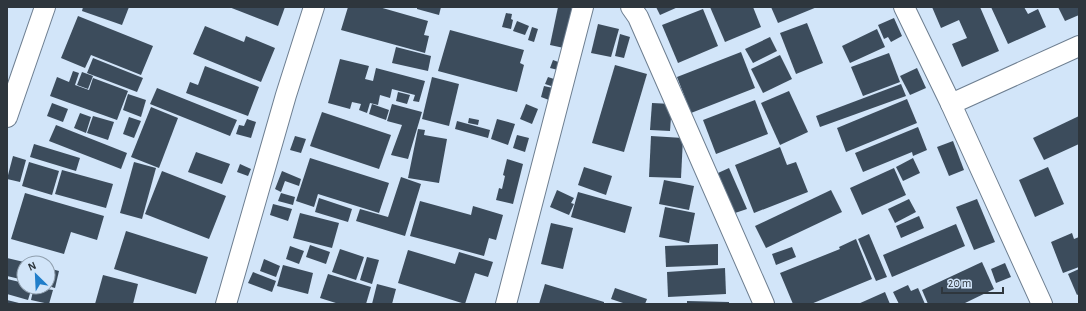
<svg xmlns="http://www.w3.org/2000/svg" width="1086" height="311" font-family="'Alegreya Sans',sans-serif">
<rect width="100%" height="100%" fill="#d2e5f9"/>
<g fill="#3c4c5c">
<path d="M83,7H129L122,25L82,11Z"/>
<path d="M229,7H285L278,26Z"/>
<path d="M348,7H379L428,21L424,35L429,36L425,53L341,30Z"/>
<path d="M417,7H441L439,15L417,9Z"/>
<path d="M558,7H572L564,48L550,45Z"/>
<path d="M656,7H678L660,15Z"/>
<path d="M710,7H753L761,27L725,42Z"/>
<path d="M771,7H817L778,23Z"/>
<path d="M932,7H980L999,51L962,67L952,44L967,38L959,20L941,28Z"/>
<path d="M991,7H1024L1028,14L1038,9L1046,27L1008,44Z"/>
<path d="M1058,7H1079V15L1065,21Z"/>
<path d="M703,9L718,46L678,63L662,25Z"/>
<path d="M506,13L512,14L511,19L513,20L511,29L502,27Z"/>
<path d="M78,16L153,46L141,75L91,55L85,68L61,58Z"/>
<path d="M894,18L902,36L891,42L888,37L884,39L878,25Z"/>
<path d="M517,21L529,26L525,35L513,31Z"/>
<path d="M807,23L823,63L796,74L780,33Z"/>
<path d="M598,24L619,29L611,57L591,53Z"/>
<path d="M205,26L244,42L246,36L275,48L261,82L193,54Z"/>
<path d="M532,27L538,29L534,42L528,40Z"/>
<path d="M877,29L885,47L850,63L842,46Z"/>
<path d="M450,30L524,50L520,63L524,65L517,92L438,71Z"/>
<path d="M620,34L630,37L624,58L615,56Z"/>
<path d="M770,37L777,51L753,63L745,49Z"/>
<path d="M396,47L431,56L428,71L392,63Z"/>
<path d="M741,52L755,88L691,113L677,77Z"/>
<path d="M889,53L900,82L863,96L851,67Z"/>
<path d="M780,55L792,79L763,93L751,69Z"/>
<path d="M93,58L143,78L137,92L87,73Z"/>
<path d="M340,59L369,66L365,79L373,81L376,68L425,81L419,102L413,101L415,95L392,89L390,98L380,95L378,105L370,103L367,113L359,110L361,104L352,102L350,109L328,103Z"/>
<path d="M553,60L561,63L558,70L550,68Z"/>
<path d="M615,65L647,74L624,152L592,143Z"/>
<path d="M205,66L259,87L248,116L186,93L190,82L198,85Z"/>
<path d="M917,68L926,88L910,95L900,76Z"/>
<path d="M73,71L79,73L75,85L89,90L93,78L128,91L117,120L50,96L57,77L69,82Z"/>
<path d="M82,72L93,76L88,89L77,85Z"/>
<path d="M432,77L459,84L449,126L422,119Z"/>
<path d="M548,77L557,80L554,87L545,84Z"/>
<path d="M901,84L906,96L820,127L816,116Z"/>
<path d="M544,86L553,88L549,100L541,97Z"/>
<path d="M157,88L237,120L230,136L150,104Z"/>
<path d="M789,91L808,132L780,145L761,103Z"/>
<path d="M398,92L410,95L407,104L396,101Z"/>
<path d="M128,94L146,100L141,117L123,110Z"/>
<path d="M907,99L917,123L846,152L837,128Z"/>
<path d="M755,100L768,134L716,154L703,120Z"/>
<path d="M52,103L68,109L63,122L47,116Z"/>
<path d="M652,103L672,104L670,131L650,130Z"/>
<path d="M372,104L389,110L386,120L369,114Z"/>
<path d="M392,104L422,112L408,159L391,155L402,125L387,121Z"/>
<path d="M526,104L538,109L532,124L520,119Z"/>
<path d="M151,107L178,118L159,168L131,157Z"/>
<path d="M322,112L391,135L379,169L310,146Z"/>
<path d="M80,113L91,117L86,133L74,128Z"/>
<path d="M93,116L114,122L108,140L87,133Z"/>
<path d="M1079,116V144L1044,160L1033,138Z"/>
<path d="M129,117L141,121L134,138L123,134Z"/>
<path d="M469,118L479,120L478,125L468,123Z"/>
<path d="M247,119L256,122L251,138L236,134L239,125L244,126Z"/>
<path d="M497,119L515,124L508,145L491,139Z"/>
<path d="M457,121L490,130L488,138L455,129Z"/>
<path d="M56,125L127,153L121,169L49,141Z"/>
<path d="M918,127L927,150L913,156L912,152L863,172L855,153Z"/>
<path d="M418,129L425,130L424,135L447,139L439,183L408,178Z"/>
<path d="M517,135L529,138L525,152L513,148Z"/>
<path d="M295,136L306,139L301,153L290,150Z"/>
<path d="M651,136L683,138L681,178L649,177Z"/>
<path d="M953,141L964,170L949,176L937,147Z"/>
<path d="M34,144L80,158L76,171L30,157Z"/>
<path d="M780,147L787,165L796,162L808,192L754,213L735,165Z"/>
<path d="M196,152L230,164L222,184L188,172Z"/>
<path d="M13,156L26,160L20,182L7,179Z"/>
<path d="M310,158L389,183L379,213L318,194L314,207L296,201Z"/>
<path d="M913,158L920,173L903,181L896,167Z"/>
<path d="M507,159L523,164L513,204L496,200L499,188L502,189L505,176L503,175Z"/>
<path d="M29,162L59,171L52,195L22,186Z"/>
<path d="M134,162L156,168L142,219L120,213Z"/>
<path d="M240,164L251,169L248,176L237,172Z"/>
<path d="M584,167L612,176L606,195L578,185Z"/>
<path d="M1048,167L1064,204L1035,217L1019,180Z"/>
<path d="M729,168L747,209L735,213L718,173Z"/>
<path d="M894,168L906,195L862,215L850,188Z"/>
<path d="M62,170L113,184L106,208L55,194Z"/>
<path d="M162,171L226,196L209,239L145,214Z"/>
<path d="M282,171L301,179L299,186L285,181L281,192L275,189Z"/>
<path d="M401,177L421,184L405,236L356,221L360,209L388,217Z"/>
<path d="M664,180L694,186L689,210L659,204Z"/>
<path d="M557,190L574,198L571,203L574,204L569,215L550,207Z"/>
<path d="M831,190L842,212L766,248L755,226Z"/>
<path d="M578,192L632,207L625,233L571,217Z"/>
<path d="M25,193L104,216L97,240L71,232L64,254L11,239Z"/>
<path d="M281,193L295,197L293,205L278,201Z"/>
<path d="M319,198L352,209L348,222L315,212Z"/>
<path d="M909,199L916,212L895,223L888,209Z"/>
<path d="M977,199L995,242L974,250L956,207Z"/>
<path d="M420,201L471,215L473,206L503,215L496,240L489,238L484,256L410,236Z"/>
<path d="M273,204L292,209L288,221L270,215Z"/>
<path d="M665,207L695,213L689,243L659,237Z"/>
<path d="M300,213L339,223L332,248L293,238Z"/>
<path d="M919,216L924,228L901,238L896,226Z"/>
<path d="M551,223L573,228L563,269L541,264Z"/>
<path d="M956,224L965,246L892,277L883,255Z"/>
<path d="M126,231L208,257L196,294L114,269Z"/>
<path d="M1072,233L1074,239L1079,237V267L1063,273L1051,242Z"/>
<path d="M869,234L887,277L876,281L858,239Z"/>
<path d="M856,239L872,279L811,304H793L780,273L840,249L839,247Z"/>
<path d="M718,244V265L666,267L665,246Z"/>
<path d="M310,245L330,252L326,264L306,257Z"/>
<path d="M290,246L304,251L299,264L286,259Z"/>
<path d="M792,247L796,257L776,265L772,254Z"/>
<path d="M340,249L364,257L356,280L332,272Z"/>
<path d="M408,250L455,264L459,252L493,262L488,277L475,273L465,304L398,283Z"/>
<path d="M367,257L379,260L372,284L360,280Z"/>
<path d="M7,258L24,262V280L7,276Z"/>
<path d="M264,259L280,266L276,277L260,271Z"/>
<path d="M982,262L994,289L963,304H928L922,290Z"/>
<path d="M1005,263L1011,277L996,283L991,269Z"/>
<path d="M283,265L313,273L308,294L277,286Z"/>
<path d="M48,268L59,271L55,288L48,286Z"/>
<path d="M725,268L726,294L668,297L667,272Z"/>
<path d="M1079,269V294L1077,295L1068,274Z"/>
<path d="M253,272L276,281L272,292L248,283Z"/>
<path d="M328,274L371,287L366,304H339L320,298Z"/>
<path d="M103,275L138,284L133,304H95Z"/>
<path d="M7,279L24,283V287H32L28,300L7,294Z"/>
<path d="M377,284L396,289L392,304H372Z"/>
<path d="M545,284L604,302V304H539Z"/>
<path d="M908,285L911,291L918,288L925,304H899L893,292Z"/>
<path d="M34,287L53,290L49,304L31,300Z"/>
<path d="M615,288L647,299L645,304H626L611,299Z"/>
<path d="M885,292L890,304H858Z"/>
<path d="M7,300L19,303V304H7Z"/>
<path d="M687,301L729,302V304H687Z"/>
</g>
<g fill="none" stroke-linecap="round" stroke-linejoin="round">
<g stroke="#6d7e90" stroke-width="22">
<g id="street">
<path d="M631,7L638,17L764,304"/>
<path d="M904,7L951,104L1042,304"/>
<path d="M951,104L1079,46"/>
<path d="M7,117L45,7"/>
<path d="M226,304L286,95L314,7"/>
<path d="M506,304L583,7"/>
</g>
</g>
<use href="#street" stroke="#fff" stroke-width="20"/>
</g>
<rect width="1086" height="311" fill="none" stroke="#2e363d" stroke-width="16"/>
<g transform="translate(36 275) rotate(336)"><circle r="19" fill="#d2e5f9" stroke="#909fae"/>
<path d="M0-3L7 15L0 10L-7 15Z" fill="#217eca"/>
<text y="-6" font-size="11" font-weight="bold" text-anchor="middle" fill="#2e363d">N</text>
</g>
<path d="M942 287v6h61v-6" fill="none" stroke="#2e363d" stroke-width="2"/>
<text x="948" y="287" font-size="12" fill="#2e363d" stroke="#d2e5f9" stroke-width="3" paint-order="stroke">20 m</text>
</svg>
